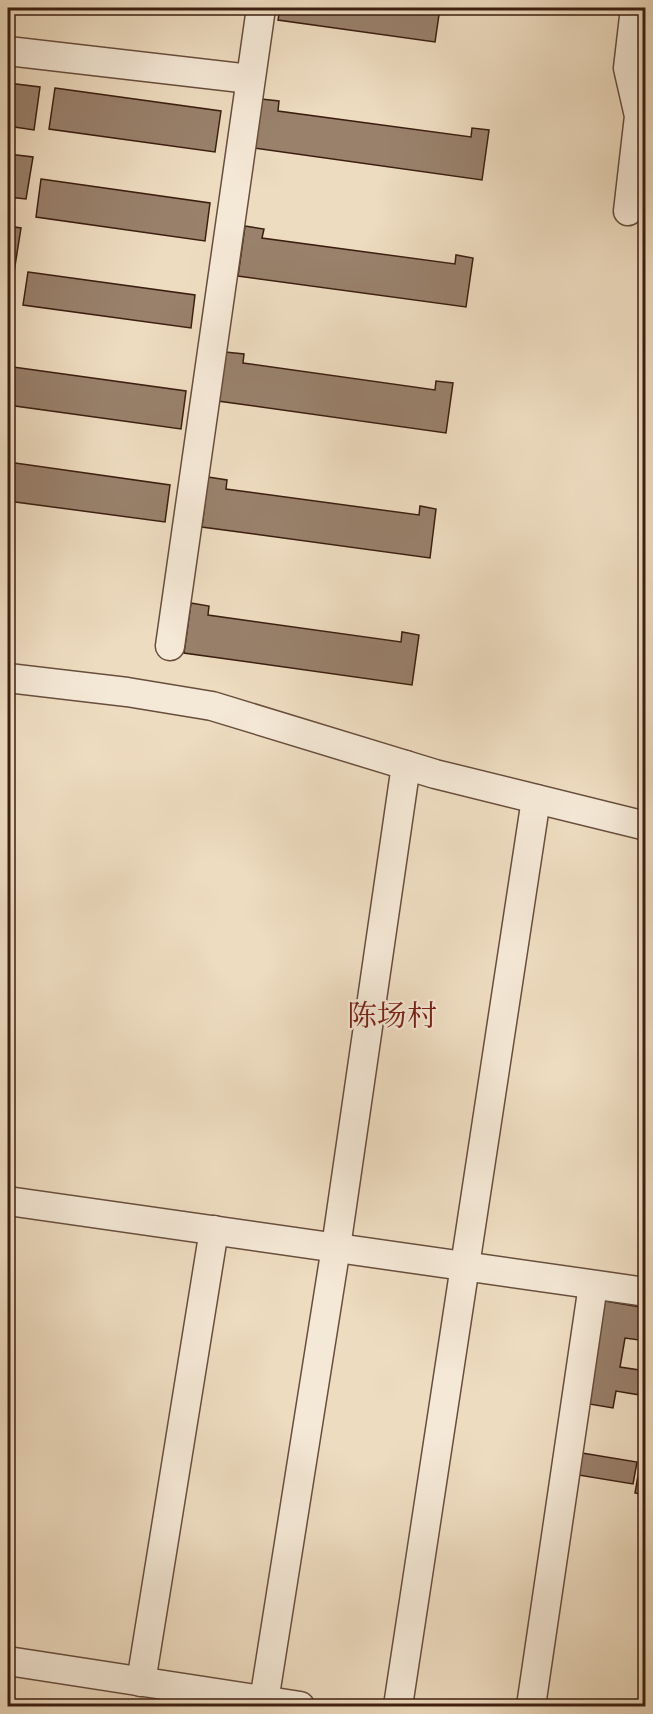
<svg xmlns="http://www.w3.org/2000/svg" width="653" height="1714" font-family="'EB Garamond','Noto Serif SC',serif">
<rect width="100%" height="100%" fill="#eedcc0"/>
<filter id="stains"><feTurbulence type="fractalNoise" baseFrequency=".00333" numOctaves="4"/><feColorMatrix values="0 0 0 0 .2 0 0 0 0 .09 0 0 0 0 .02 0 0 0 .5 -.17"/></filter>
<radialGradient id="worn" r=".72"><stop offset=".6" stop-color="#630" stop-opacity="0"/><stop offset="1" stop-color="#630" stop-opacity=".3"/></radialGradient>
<g fill="#99816c" stroke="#3c1e11" stroke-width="1.5">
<path d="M280,8H440L435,42L278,20Z"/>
<path d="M8,83L40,87L34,130L8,126Z"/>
<path d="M55,88L221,111L215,152L49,129Z"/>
<path d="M261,99L279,101L278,111L471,137L472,128L489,130L482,180L254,148Z"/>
<path d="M8,154L33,157L26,199L8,197Z"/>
<path d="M41,179L210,203L205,241L36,217Z"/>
<path d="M8,226L21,228L14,272L8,271Z"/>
<path d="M245,226L264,229L262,238L455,264L456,255L473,258L466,307L238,276Z"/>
<path d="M28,272L195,295L191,328L23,305Z"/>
<path d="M8,296L13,297L8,332Z"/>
<path d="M225,352L244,354L243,363L435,390L436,381L453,383L446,433L218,401Z"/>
<path d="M13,367L186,391L181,429L8,405Z"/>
<path d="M8,462L170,485L165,522L8,501Z"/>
<path d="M208,477L227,480L226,489L419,515L420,506L436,509L430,558L202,527Z"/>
<path d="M191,603L209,606L208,615L401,642L402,632L419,635L412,685L184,653Z"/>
<path d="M605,1301L646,1308V1341L625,1338L620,1367L646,1371V1396L616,1391L613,1408L589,1404Z"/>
<path d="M582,1453L637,1462L633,1484L578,1475Z"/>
<path d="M639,1470L646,1471V1495L635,1493Z"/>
<path d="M62,1700L196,1706H61Z"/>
</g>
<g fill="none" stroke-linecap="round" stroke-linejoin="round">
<g stroke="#684e3d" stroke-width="31">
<g id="minor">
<path d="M8,51L250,79"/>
<path d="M628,211L639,116L628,68L635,8"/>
<path d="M170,646L261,8"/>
<path d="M8,678L127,692L212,706L435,774L646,826"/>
<path d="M8,1201L646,1292"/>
<path d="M8,1661L300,1706"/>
<path d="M141,1682L214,1230"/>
<path d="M264,1701L336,1247L406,765"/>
<path d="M398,1706L536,799"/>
<path d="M531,1706L593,1285"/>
</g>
</g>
<use href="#minor" stroke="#f4e8d6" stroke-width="28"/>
</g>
<g text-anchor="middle" stroke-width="4.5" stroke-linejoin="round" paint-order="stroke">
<g font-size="30" fill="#7a1f14" stroke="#f4e8d6">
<text x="392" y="1026">陈场村</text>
</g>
</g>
<rect width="653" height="1714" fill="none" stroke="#eedcc0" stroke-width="30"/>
<rect x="9" y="9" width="635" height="1696" fill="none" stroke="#3c1e11" stroke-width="3"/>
<rect x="15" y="15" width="623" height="1684" fill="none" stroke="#3c1e11" stroke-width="1.5"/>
<rect width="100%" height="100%" filter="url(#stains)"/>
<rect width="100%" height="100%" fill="url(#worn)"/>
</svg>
